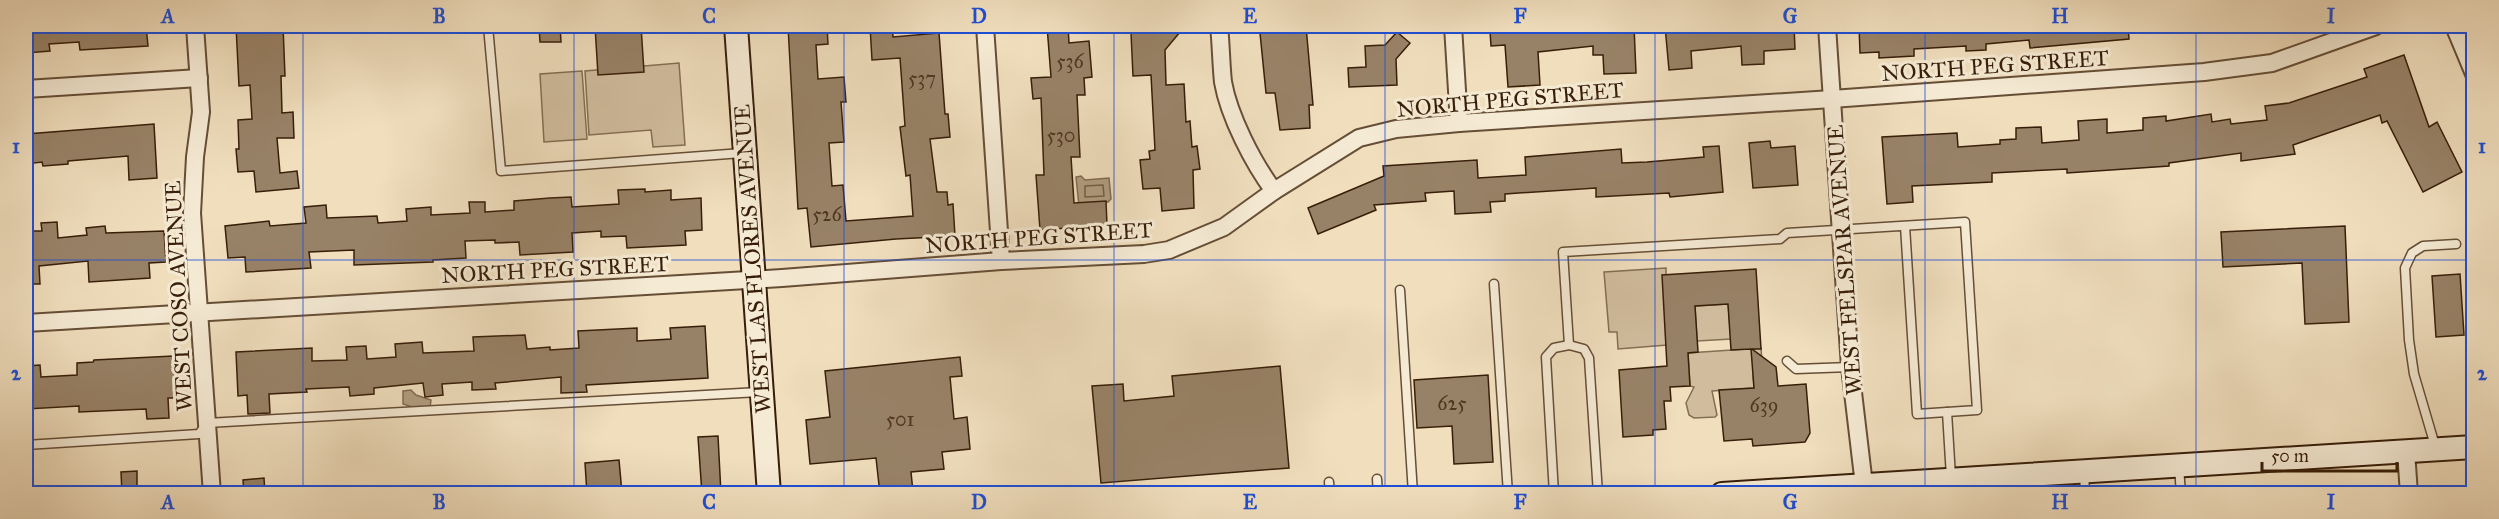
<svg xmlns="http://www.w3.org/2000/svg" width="2499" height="519" font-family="'IM FELL Great Primer',serif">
<rect width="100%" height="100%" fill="#f0debd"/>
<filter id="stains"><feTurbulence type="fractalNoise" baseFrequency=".00333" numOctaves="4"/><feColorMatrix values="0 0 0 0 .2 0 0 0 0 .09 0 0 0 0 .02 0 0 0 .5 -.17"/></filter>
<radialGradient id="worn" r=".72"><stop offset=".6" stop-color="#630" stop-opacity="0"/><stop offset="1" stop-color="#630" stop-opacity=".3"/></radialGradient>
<g fill="#d1bd9e" stroke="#846e54" stroke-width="1.5">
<path d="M679,63L685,145L653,147L651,130L589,135L585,71Z"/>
<path d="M582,71L587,139L544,142L540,74Z"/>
<path d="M1666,268L1667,345L1618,349L1617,332H1609L1604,272Z"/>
<path d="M1728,304L1731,339L1697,341L1695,306Z"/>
<path d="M1761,348L1762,362L1758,374L1753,375L1754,388L1712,391L1717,415L1715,417L1694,418L1689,415L1686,403L1694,387L1690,386L1688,353Z"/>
</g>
<g fill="#b19d80" stroke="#816a50" stroke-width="1.5">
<path d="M1081,176L1085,180L1109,178L1111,199L1108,202L1079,206L1076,177Z"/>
<path d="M411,390L416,395L431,400L430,408L412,407L403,404V391Z"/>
</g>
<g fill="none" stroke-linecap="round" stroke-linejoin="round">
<path stroke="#745e44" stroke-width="1.5" d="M1103,185L1104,196L1085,197V186Z"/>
</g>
<g fill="#988267" stroke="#381e09" stroke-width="1.5">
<path d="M26,26H146L148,46L80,50L79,42L49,44L50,51L26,53Z"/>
<path d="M236,26H283L285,76H281L282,113L293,112L294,138H277L280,173L297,171L299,188L256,192L254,171L238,172L236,149H239L238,120L252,119L250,85L239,86Z"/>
<path d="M539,26H560L561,42H540Z"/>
<path d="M595,26H641L644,72L598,75Z"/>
<path d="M788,26H827L828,44L816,45L818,79L844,77L846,102H841L844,142L829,143L832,186L843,185L846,221L913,216L910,175L906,176L900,127L905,126L900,58L872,60L870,26H892L893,37L939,33L945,114H948L950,137L930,139L937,192H947L948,205L953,204L955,236L896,239L811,247L807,208L798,209Z"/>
<path d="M1047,26H1068L1069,43L1089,41L1092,77L1084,78L1085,95H1077L1080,157H1071L1074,203L1106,201L1107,225L1040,230L1036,175H1044L1041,98L1033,99L1031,78L1051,77Z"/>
<path d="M1158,26H1173L1180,32L1165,50L1166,85L1184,84L1186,122L1190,121L1192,147L1197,146L1200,169L1193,170L1194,208L1162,211L1160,188L1143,189L1140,160L1150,159L1149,151L1155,150L1151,75L1133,76L1131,33L1153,32Z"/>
<path d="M1279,26H1306L1313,105H1309L1310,128L1280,130L1275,93H1266L1260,33L1279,32Z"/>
<path d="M1508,26H1523V29L1557,26H1634L1636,73L1604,74L1603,55H1593V46L1538,52L1540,85L1508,87L1505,45L1491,46L1490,31L1508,30Z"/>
<path d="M1665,26H1794L1795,49L1764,51V64L1742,65L1741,46L1691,51L1692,68L1669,70Z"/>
<path d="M1859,26H2128L2129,39L2030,48L2029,40L1986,44V50L1966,51V46L1914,49V56L1879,58V52L1860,53Z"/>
<path d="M1397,32L1410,43L1396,59L1397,85L1349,87L1348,68L1366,67L1365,46L1385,45Z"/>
<path d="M2404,55L2429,127L2437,122L2462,172L2423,192L2387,121L2382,123L2380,115L2293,145L2295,154L2241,161V153L2169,163V166L2067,173V169L1992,173V182L1912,186L1913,202L1887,204L1882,137L1957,133L1958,147L2000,144V140L2016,139V128L2041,127L2042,143L2079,140L2078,121L2107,119V133L2143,130V118L2166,116V121L2211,114L2212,122L2230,119L2231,124L2267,120L2265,106L2289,103L2367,77L2364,69Z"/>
<path d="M154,124L157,178L129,180L128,156L68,161V164L43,166L42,162L26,164V134Z"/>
<path d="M1770,141L1771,148L1795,146L1798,185L1753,188L1749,143Z"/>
<path d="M1719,146L1723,192L1670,197L1669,193L1596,197V188L1505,194V201L1490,202L1491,212L1455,214L1454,191L1425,193L1426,201L1374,205L1376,210L1318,234L1308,208L1384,176L1383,166L1477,160L1478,178L1526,175L1525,157L1621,149L1622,163L1647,162L1704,157L1703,147Z"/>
<path d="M645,189V192L671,190V200L701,198L702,230L685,231L686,245L627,248L626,236L601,237V231L572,233L573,252L520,255L519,242L495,243V240L465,241L466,258L433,260V262L354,265V250L309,252L311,268L246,272L245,257L228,258L225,226L269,221L270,226L306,223L304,207L326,205L327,218L377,216L378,223L407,221L406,209L431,207V215L470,213L469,202H485V212L514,210V201L550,198L571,197L572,207L619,204L618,190Z"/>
<path d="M57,222L58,238L87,235L86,228L105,226L106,233L164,231L166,262L149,263L150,278L89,282L88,261L39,266L40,284H26V236H31L30,231H42L41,223Z"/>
<path d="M2345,226L2349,322L2305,324L2302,263L2223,267L2221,232Z"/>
<path d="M1756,269L1761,349H1752L1776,367L1778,386L1806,384L1810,433L1805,442L1753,446L1752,439L1724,441L1719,390L1754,388L1751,349L1731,350L1728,304L1695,306L1698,352L1688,353L1690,386L1670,387L1671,401H1664L1666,429L1653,430V435L1623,437L1619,370L1667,366L1662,275Z"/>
<path d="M2460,274L2464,335L2436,337L2432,276Z"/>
<path d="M705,326L708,378L586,385L587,392L561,393V377L495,383L496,389L472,390V382L442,384L443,395L425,397L423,383L374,388V394L350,396L349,387L306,389L307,392L269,394L270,413L248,414L247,395L238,396L236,352L312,348V361L347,360L346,347L366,346L367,359L396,357L395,344L422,342L423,353L474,351L473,337L525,335L527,349L550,347V350L579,348L578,331L637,328V341L671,339L670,328Z"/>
<path d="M173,356L176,398H168L169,418L147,419L146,409L79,412V406L26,409V366L40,365L41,377L77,375V363L93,362L94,360Z"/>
<path d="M960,357L962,376L950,377L954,419L967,417L970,449L942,452L944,469L911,472L913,492L880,494L876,458L810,464L806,420L830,417L825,371Z"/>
<path d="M1280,366L1289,468L1101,483L1092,386L1123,384L1124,401L1174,396L1172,376Z"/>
<path d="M1488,375L1493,462L1454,464L1452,426L1417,428L1414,380Z"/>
<path d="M718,436L721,494H702L698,437Z"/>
<path d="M619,460L622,493L587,494L585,463Z"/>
<path d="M137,471V494H122L121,472Z"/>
<path d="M264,478L265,494H244L243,480Z"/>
</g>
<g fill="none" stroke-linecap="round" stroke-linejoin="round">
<g stroke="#664e36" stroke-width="11">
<g id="lane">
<path d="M488,26L501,171L742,153"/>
<path d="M1494,284L1508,494"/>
<path d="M1400,290L1413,494"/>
<path d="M1569,345L1563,252L1780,239L1787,233L1965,222L1977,410L1917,414L1905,226"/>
<path d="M1787,361L1796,369L1850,367"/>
<path d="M1947,412L1951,477"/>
<path d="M26,445L199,434L207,423L759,392"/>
<path d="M2436,449L2414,374L2409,340L2405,268L2412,253L2423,246L2456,244"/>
<path d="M2179,467L2181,494"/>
<path d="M2084,471L2085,494"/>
<path d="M1377,479L1378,494"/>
<path d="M1329,482L1330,494"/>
<path d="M1554,494L1546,357L1554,348L1569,345L1584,349L1589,358L1598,494"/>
</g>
</g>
<g stroke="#664e36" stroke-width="20">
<g id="street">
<path d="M195,26L201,112L195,157L192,213L212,494"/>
<path d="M985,26L1001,261"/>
<path d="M1219,26C1221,44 1221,63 1223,82C1229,116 1253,163 1274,191"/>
<path d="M1453,26L1459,123"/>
<path d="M1827,26L1850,367L1864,485"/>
<path d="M2454,26L2474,74"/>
<path d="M26,89L199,78"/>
<path d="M26,323L782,278L1001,261L1144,254L1169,250L1224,227L1274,191L1359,138L1396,129L1459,123L1832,99L2204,72L2272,63L2376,26"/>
<path d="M2406,451L2409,494"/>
</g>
</g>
<g stroke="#381e09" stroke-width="26">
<g id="secondary">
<path d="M736,26L769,494"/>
<path d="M1722,494L2474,447"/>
</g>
</g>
<use href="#lane" stroke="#f5ead4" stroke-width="8"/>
<use href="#street" stroke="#f5ead4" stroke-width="16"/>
<use href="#secondary" stroke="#f5ead4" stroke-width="22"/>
</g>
<path fill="none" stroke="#1d4ed8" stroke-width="1.5" stroke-opacity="0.55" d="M303,26V494M574,26V494M844,26V494M1114,26V494M1385,26V494M1655,26V494M1925,26V494M2196,26V494M26,260H2474"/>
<g text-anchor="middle" stroke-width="6" stroke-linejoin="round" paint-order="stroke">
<g font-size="20" fill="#503720">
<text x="1070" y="68">536</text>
<text x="922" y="85">537</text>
<text x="1061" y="142">530</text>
<text x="827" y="221">526</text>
<text x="1452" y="410">625</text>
<text x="1764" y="412">639</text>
<text x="900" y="426">501</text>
</g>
<g font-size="22" fill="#381e09" stroke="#f5ead4">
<text transform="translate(1995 65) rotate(-4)" y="8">NORTH PEG STREET</text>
<text transform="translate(1510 99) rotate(-5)" y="8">NORTH PEG STREET</text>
<text transform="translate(1039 237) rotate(-4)" y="8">NORTH PEG STREET</text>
<text transform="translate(752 259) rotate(-94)" y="8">WEST LAS FLORES AVENUE</text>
<text transform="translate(1844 260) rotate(-94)" y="8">WEST FELSPAR AVENUE</text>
<text transform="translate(555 269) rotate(-3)" y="8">NORTH PEG STREET</text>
<text transform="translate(178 296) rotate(-93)" y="8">WEST COSO AVENUE</text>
</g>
</g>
<rect width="2499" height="519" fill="none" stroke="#f0debd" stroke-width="66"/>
<path d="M2262 462v9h135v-9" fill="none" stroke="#381e09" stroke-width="3"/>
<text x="2271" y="462" font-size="18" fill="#381e09" stroke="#f5ead4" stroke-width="4.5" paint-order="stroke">50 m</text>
<rect x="33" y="33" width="2433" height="453" fill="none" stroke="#1d4ed8" stroke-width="2"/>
<g font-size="20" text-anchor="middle" font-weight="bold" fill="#1d4ed8">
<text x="168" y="23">A</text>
<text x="439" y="23">B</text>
<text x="709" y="23">C</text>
<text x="979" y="23">D</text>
<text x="1250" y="23">E</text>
<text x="1520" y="23">F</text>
<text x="1790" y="23">G</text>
<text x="2060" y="23">H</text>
<text x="2331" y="23">I</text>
<text x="16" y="153">1</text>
<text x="2482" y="153">1</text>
<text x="16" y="380">2</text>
<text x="2482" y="380">2</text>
<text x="168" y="509">A</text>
<text x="439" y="509">B</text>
<text x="709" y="509">C</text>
<text x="979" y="509">D</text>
<text x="1250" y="509">E</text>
<text x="1520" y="509">F</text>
<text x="1790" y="509">G</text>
<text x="2060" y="509">H</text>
<text x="2331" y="509">I</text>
</g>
<rect width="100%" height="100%" filter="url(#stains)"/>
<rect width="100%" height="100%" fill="url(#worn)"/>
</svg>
